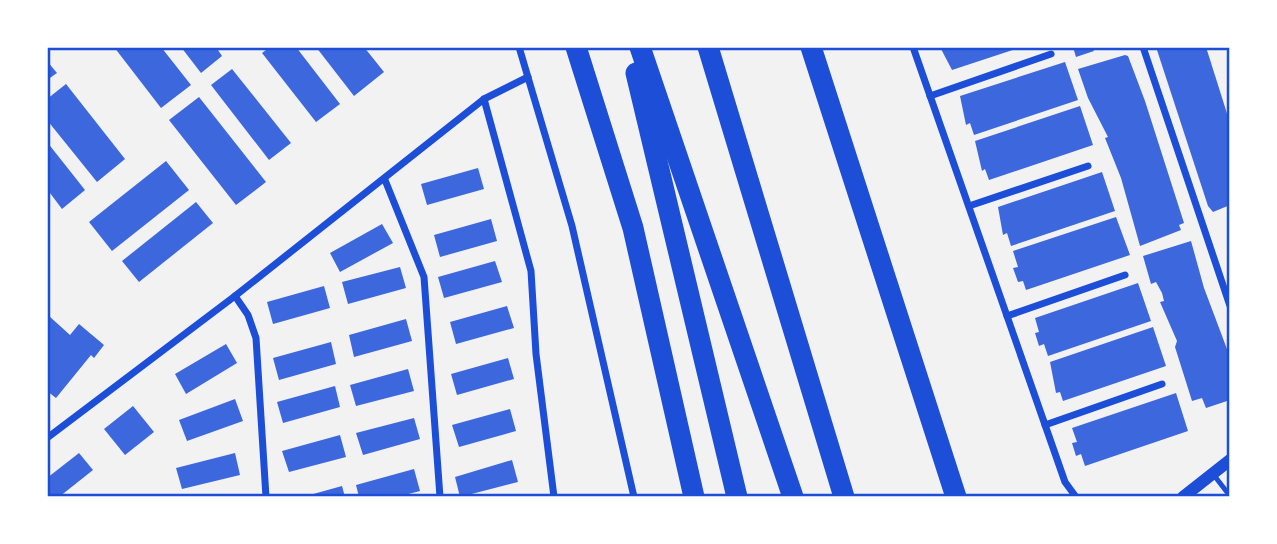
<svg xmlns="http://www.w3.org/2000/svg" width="1277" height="544" font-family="Bitter,serif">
<rect width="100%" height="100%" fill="#f2f2f2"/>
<g fill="#3d67dc">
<path d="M114,47H161L191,85L161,108Z"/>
<path d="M181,47H216L222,56L201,73Z"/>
<path d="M270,47H296L340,104L316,122L262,53Z"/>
<path d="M316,47H364L384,72L354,96Z"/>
<path d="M940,47H1019V48L952,70Z"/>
<path d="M1073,47H1092L1094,51L1076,57Z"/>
<path d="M1156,47H1206L1230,123V205L1213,212L1208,206Z"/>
<path d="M1125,55L1128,56L1145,101L1184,223L1179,225L1181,230L1140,246L1121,178L1105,138L1108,137L1088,98L1078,69Z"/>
<path d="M47,61L57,73L47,80Z"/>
<path d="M1065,62L1078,100L974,135L970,123L966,125L960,96Z"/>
<path d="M232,69L291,143L269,160L211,85Z"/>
<path d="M66,84L125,159L97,182L47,120V99Z"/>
<path d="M199,97L266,182L236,205L169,120Z"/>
<path d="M1080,106L1093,145L989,180L985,169L982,171L975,141Z"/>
<path d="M47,142L85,190L62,209L47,189Z"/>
<path d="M166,161L189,190L112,251L89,222Z"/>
<path d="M478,168L484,189L427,205L421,184Z"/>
<path d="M1102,172L1115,211L1011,246L1007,233L1003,235L998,207Z"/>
<path d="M196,202L213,223L139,282L122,261Z"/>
<path d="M1116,217L1130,255L1026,290L1023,281L1018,282L1013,268L1018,267L1013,251Z"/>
<path d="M491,219L497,241L440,257L434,235Z"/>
<path d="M382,224L393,243L340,272L330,253Z"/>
<path d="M1191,241L1204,288L1230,357V400L1206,408L1202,398L1192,401L1175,347L1177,341L1160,302L1164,301L1162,293L1156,282L1151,284L1143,256Z"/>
<path d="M495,261L502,282L444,298L438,277Z"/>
<path d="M400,267L406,288L348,304L342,282Z"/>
<path d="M1138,283L1151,321L1048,356L1044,344L1039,346L1035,333L1039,332L1035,318Z"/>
<path d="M324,286L330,308L273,324L267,302Z"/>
<path d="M507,306L514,328L456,344L450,322Z"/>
<path d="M49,316L70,335L79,324L104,345L94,358L91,355L56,398L47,391Z"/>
<path d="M406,319L412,341L354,357L349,335Z"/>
<path d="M1153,327L1166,366L1063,401L1060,392L1056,393L1050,362Z"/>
<path d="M331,342L336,364L279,380L273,358Z"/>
<path d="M226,344L237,363L186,394L175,374Z"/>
<path d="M508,358L514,379L457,395L451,374Z"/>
<path d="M408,369L414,391L356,406L350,385Z"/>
<path d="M335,386L340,407L283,423L277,402Z"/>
<path d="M1176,393L1188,431L1085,466L1081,454L1076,456L1072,443L1077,442L1072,428Z"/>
<path d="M235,399L243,421L187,441L179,420Z"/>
<path d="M133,406L154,432L125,455L104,429Z"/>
<path d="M510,409L516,431L459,447L452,425Z"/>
<path d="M414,418L420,439L363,455L356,433Z"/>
<path d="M340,435L346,457L289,472L282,451Z"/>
<path d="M79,453L93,470L59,497H47V478Z"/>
<path d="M235,453L240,475L182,489L176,468Z"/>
<path d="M512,460L518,482L460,497L455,477Z"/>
<path d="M414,469L420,491L397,497H359L356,485Z"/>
<path d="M342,486L345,497H306V496Z"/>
</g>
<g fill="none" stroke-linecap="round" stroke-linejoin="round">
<path stroke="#1d4ed8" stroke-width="5" d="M1213,474L1230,496"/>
<g stroke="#1d4ed8" stroke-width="7">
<path d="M519,47L572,226L634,497"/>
<path d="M913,47L1065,482L1076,497"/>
<path d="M1143,47L1230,306"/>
<path d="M930,96L1051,54"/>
<path d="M484,99L531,271L536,354L554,497"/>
<path d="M385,180L424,277L440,497"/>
<path d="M969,206L1088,166"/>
<path d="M235,296L248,315L256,338L266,497"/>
<path d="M1007,316L1125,275"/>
<path d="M1045,425L1162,384"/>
<path d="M47,438L235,296L484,99L528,77"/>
</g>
<path stroke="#1d4ed8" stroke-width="12" d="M1183,497L1230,460"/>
<g stroke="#1d4ed8" stroke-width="21">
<path d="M576,47L633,228L694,497"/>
<path d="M640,47L793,497"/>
<path d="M708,47L844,497"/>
<path d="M811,47L956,497"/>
<path d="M636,73L737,497"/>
</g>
</g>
<rect width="1277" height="544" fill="none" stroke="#ffffff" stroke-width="98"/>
<rect x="49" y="49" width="1179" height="446" fill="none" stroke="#1d4ed8" stroke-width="2.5"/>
</svg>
